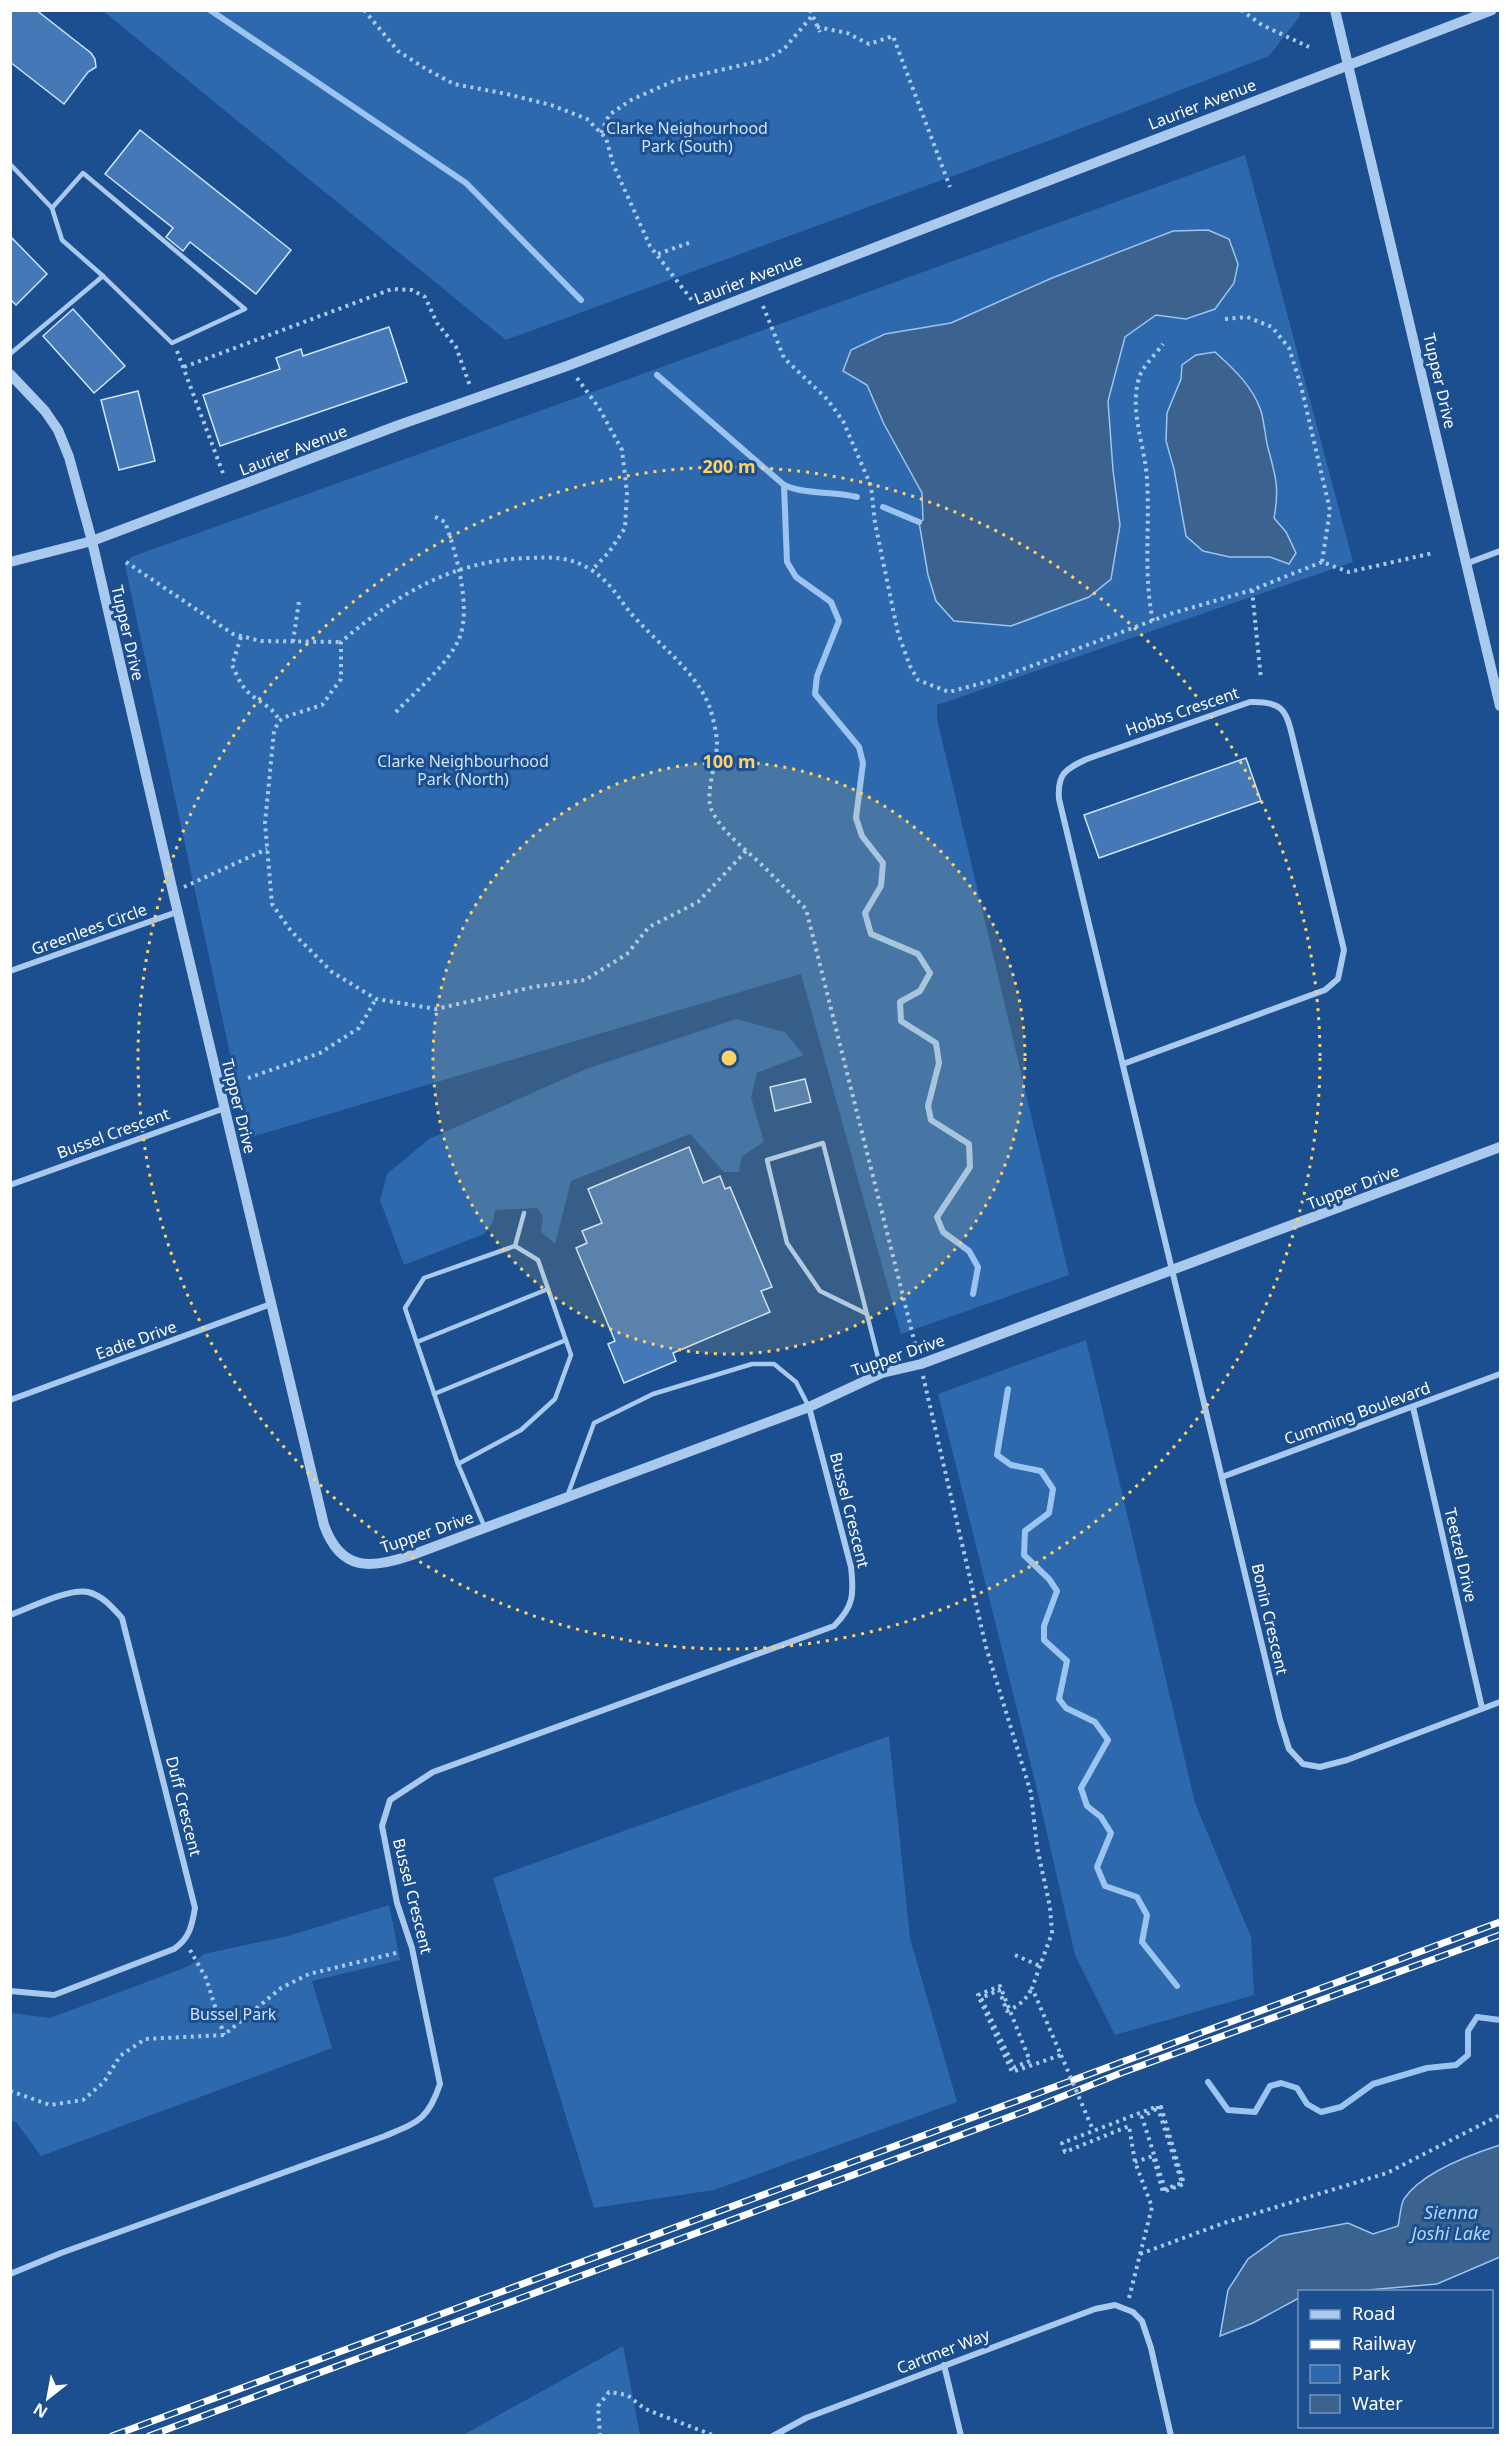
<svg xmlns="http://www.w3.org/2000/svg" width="1511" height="2446" font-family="'Noto Sans',sans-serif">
<rect width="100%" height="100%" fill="#1b4f8f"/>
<g fill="#2e69ad">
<path d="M1299,11L1300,16L1269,56L1048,141L506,340L103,11Z"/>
<path d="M1245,155L1353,562L937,705V719L1069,1275L901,1334L801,974L248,1138L125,565L131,557L637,376Z"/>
<path d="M736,1019L785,1032L804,1055L757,1073L751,1097L764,1142L742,1156L739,1172H724L690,1134L571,1181L555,1244L541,1232L543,1217L537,1208L495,1210L493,1222L484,1234L404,1265L380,1200L387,1174L429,1139L586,1069Z"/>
<path d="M1086,1340L1195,1803L1251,1937L1254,1995L1115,2035L1075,1955L1034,1777L938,1394Z"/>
<path d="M889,1736L910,1938L957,2102L714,2190L594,2208L493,1878Z"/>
<path d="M389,1905L400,1960L312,1981L332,2048L41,2156L16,2122L11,2121V2013L50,2018L179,1970L191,1965L204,1954L288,1936Z"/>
<path d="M623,2346L640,2435H463Z"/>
</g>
<g fill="#3c6290" stroke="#9cc4f0" stroke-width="1.5">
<path d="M1208,230L1229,239L1238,264L1234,283L1215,309L1186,319L1156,315L1125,337L1108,401L1113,470L1120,525L1111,579L1089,597L1011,626L954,621L936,601L928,575L919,522L923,520L922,493L884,424L867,385L843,371L851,350L885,334L951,323L1052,278L1173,231Z"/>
<path d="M1215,352C1234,369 1253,387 1261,411C1264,422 1265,433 1267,444C1275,475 1280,485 1274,518L1286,532L1296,553L1289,564L1270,557H1230L1203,551L1186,536L1174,469L1166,441L1167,413L1181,379L1182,365L1196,355Z"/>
<path d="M1500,2145V2257L1437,2284L1356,2291L1300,2292L1299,2298L1253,2323L1220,2336L1228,2290L1248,2259L1280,2236L1348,2223L1373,2234L1398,2226C1400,2219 1400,2206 1404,2199C1421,2173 1472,2154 1500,2145Z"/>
</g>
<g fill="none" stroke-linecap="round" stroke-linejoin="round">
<g stroke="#9cc4f0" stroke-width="6">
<path d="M210,10L466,183L581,300"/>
<path d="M657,375L784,485C806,495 834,491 857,497"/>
<path d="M784,485L787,562L796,577L831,602L839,621L817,676L815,694L859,747L863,763L856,818L862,836L883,863L881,886L865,913L871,934L918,954L930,973L920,991L900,1002L901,1021L936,1043L939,1063L928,1106L931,1120L969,1144L970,1167L937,1217L943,1232L969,1251L978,1267L973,1294"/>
<path d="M883,507L919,522"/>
<path d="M1008,1389L997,1455L1011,1465L1041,1471L1053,1489L1049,1513L1025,1531L1024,1555L1049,1579L1057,1591L1044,1626V1640L1067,1661L1059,1699L1066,1708L1095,1722L1108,1740L1081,1788L1087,1806L1101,1817L1111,1833L1097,1867L1105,1886L1137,1897L1147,1915L1142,1942L1177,1986"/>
<path d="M1208,2082L1228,2110L1255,2112L1270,2086L1281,2083L1297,2088L1307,2104L1321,2112L1341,2107L1373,2084L1427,2068L1456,2065L1468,2055V2031L1477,2017L1500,2020"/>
</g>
</g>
<g fill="#4478b7" stroke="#cfe3fa" stroke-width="1.5">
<path d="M10,10H36L91,53L95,59L96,67L88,72L64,104L10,62Z"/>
<path d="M140,130L291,250L256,294L190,242L183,251L166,237L173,228L105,174Z"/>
<path d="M10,236L47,274L16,305L10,299Z"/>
<path d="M73,309L125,366L94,393L43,336Z"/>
<path d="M389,327L407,382L220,446L203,395L280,369L276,358L301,349L303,356Z"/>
<path d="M138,391L155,461L119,470L101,400Z"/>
<path d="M1246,758L1261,801L1099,858L1084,815Z"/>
<path d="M805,1079L811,1102L775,1111L770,1087Z"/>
<path d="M689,1147L703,1183L720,1176L725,1189L730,1187L772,1287L761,1291L770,1312L673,1353L676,1361L624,1383L608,1344L615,1341L576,1248L587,1243L582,1231L602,1223L588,1189Z"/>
</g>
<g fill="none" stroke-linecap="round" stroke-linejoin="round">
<g stroke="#a9c9ee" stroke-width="4" stroke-dasharray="3 4.5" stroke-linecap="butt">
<path d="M364,10L398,51L426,69L454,84L507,94L551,105L587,119L606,138L613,164L650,246L694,303"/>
<path d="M810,10L820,32"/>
<path d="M1241,10L1262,25L1309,47"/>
<path d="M817,27L847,33L869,44L893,36L950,187"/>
<path d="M601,133L609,115L631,100L676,80L765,60L784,49L812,16"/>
<path d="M658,254L689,243"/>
<path d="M763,306L784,358L827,399L843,421L871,486L875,523L898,633L910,666L918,680L949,692L994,680L1170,614L1252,590L1322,562"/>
<path d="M1225,319L1247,317L1272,327L1289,348L1301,386L1330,510L1322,562L1349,572L1433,553"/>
<path d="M177,351L224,476"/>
<path d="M184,367L392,289L412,290L425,297L437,323L456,347L470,386"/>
<path d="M577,378L599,408L622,450L627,493L625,528L609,552L592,570"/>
<path d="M126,562L233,634L261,641L341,642"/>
<path d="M1252,590L1261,679"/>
<path d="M1153,621C1143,575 1150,526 1147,479C1145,445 1129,412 1139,378C1142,367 1156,354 1163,344"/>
<path d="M241,637L232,665C236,673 240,684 247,691C257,702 275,707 279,721"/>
<path d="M293,642L299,601"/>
<path d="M396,712C415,692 448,664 459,639C472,608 456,552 445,522L432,515"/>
<path d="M746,851L698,902L649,927L627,954L585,980L533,987L436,1009L376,999L332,972L291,931L272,904L265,823L274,731L279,721L285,717L322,705L341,679V642C397,594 452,561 527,558C553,557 570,556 593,571C614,585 621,604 638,621C663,648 697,673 710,708C713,718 717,734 717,744C717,761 704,796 712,811C724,834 743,847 761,864C776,879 791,894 806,909L917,1352"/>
<path d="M184,887L267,849"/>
<path d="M248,1078L320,1053L359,1028L376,999"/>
<path d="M923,1376L986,1647L1031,1793L1037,1847L1050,1907L1052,1933L1032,1988L1061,2055L1012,2072L978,1995L1000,1986L1030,2061L1014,2067L981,1998L999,1990L1007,2011C1019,2006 1026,2000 1032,1988"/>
<path d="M190,1950L206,1978L224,2035"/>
<path d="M1015,1955L1040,1966"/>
<path d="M10,2091L50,2105L83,2100L104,2082L120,2056L145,2039L224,2035L281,1988L309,1974L400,1952"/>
<path d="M1140,2254L1224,2223L1387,2173L1500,2115"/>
<path d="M1129,2298L1152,2207L1135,2162L1129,2126L1065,2152L1062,2143L1158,2106V2108L1182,2183L1165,2189L1142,2117L1158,2108L1161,2107L1184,2184L1163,2192L1153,2156L1135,2162"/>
<path d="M600,2436L598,2406L609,2392L627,2395L645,2409L715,2436"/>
</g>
<g stroke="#a9c9ee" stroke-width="4.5">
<path d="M10,164L52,208L62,240L103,276L10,354"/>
<path d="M52,208L83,173L245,309L172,343L103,276"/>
<path d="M867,1314L820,1291L787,1243L767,1160L823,1143L882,1373"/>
<path d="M417,1342L548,1289"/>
<path d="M434,1394L566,1340"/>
<path d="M458,1464L521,1430L555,1399L571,1355L538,1260L515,1246"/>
<path d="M568,1494L594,1423L653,1394L752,1364H774L796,1382L809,1407"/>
<path d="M485,1528L458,1464L405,1308L424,1278L515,1246L524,1213"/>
</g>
<g stroke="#a9c9ee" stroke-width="6">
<path d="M1468,563L1500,551"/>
<path d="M10,971L177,912"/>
<path d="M1123,1064L1325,990L1338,979L1344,950L1293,739C1286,710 1283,701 1250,702L1087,759C1066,769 1057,773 1059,799L1280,1720L1289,1749L1303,1764L1320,1767L1347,1760L1500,1702"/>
<path d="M10,1185L225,1108"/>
<path d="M10,1400L271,1304"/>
<path d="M1413,1407L1482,1708"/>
<path d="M1222,1477L1500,1374"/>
<path d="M10,1615C29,1608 69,1588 88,1592C103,1596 112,1607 122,1618L195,1908C192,1925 190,1938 174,1949L54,1995L10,1991"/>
<path d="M10,2274L61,2253L385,2136C418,2122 428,2120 440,2084L412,1948L397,1903L382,1826L390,1800L433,1772L834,1626C854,1606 854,1594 851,1567L809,1407"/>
<path d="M944,2365L961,2436"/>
<path d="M773,2436L806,2418L1095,2309L1115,2305L1133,2312L1142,2321L1151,2348L1171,2436"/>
</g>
<g stroke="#a9c9ee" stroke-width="10">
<path d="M1335,10L1500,706"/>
<path d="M10,374L45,411L58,430L69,457L92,541L173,892L324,1525C341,1572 371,1569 412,1555L809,1407L882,1373L921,1364L1500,1147"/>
<path d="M10,562L92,541L399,425L567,366L1492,10"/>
</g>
<g stroke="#fff" stroke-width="7">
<g id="rail">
<path d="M112,2436L1500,1922"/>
<path d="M149,2436L1031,2109L1121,2073L1500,1935"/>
</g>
</g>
<use href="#rail" stroke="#1b4f8f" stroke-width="4.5" stroke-dasharray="14" stroke-linecap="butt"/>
<path stroke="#a9c9ee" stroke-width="4" stroke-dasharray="3 4.5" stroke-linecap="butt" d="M1061,2055L1093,2130"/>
</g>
<circle cx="729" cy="1058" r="296" fill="#ffd166" fill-opacity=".12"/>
<g fill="none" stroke="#ffd166" stroke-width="3" stroke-dasharray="3 6">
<circle cx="729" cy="1058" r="296"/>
<circle cx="729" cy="1058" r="591"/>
</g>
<g text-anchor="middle" stroke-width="6" stroke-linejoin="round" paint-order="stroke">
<g font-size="16" fill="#fff" stroke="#1b4f8f">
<text transform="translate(1202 104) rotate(-21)" y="6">Laurier Avenue</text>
<text transform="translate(748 279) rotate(-21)" y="6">Laurier Avenue</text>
<text transform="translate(1440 381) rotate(77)" y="6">Tupper Drive</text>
<text transform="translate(293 450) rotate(-21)" y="6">Laurier Avenue</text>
<text transform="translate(128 633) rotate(77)" y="6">Tupper Drive</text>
<text transform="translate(1182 711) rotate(-19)" y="6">Hobbs Crescent</text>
<text transform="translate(89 929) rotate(-20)" y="6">Greenlees Circle</text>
<text transform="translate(239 1106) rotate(76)" y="6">Tupper Drive</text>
<text transform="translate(113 1133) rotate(-20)" y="6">Bussel Crescent</text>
<text transform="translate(1353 1187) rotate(-21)" y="6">Tupper Drive</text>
<text transform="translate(136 1340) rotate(-20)" y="6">Eadie Drive</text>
<text transform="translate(898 1355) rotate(-19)" y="6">Tupper Drive</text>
<text transform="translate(1357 1413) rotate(-20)" y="6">Cumming Boulevard</text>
<text transform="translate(850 1510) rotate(76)" y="6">Bussel Crescent</text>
<text transform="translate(427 1532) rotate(-19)" y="6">Tupper Drive</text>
<text transform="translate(1461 1555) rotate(77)" y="6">Teetzel Drive</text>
<text transform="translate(1270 1619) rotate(77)" y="6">Bonin Crescent</text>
<text transform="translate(184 1806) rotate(76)" y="6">Duff Crescent</text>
<text transform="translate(413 1896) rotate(76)" y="6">Bussel Crescent</text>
<text transform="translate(943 2351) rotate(-21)" y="6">Cartmer Way</text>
</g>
<g font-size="16" fill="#cfe3fa" stroke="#1b4f8f">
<text x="687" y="134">Clarke Neighourhood<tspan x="687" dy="18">Park (South)</tspan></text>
<text x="463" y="767">Clarke Neighbourhood<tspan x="463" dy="18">Park (North)</tspan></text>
<text x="233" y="2020">Bussel Park</text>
</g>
<g font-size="18" font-style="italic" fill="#b5d3f5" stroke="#1b4f8f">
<text x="1451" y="2219">Sienna<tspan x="1451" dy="21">Joshi Lake</tspan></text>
</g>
</g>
<circle cx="729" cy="1058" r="9" fill="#ffd166" stroke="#1b4f8f" stroke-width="3"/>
<g font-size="18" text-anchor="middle" font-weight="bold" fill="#ffd166" stroke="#1b4f8f" stroke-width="6" stroke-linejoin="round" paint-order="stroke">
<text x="729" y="473">200 m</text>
<text x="729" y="768">100 m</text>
</g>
<rect width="1511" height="2446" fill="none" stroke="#ffffff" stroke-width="24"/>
<rect x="1298" y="2290" width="195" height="138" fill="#1b4f8f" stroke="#7695bc" stroke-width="1.5"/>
<rect x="1310" y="2310" width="30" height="9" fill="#a9c9ee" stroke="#7695bc" stroke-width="1.5"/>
<text x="1352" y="2320" font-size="18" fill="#ffffff">Road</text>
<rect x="1310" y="2340" width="30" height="9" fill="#ffffff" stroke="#7695bc" stroke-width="1.5"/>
<text x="1352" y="2350" font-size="18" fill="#ffffff">Railway</text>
<rect x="1310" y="2365" width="30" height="18" fill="#2e69ad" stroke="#7695bc" stroke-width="1.5"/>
<text x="1352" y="2380" font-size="18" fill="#ffffff">Park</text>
<rect x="1310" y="2395" width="30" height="18" fill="#3c6290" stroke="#7695bc" stroke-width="1.5"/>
<text x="1352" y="2410" font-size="18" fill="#ffffff">Water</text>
<g transform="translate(48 2398) rotate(211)" stroke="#1b4f8f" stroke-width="4.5" paint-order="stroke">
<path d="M0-4.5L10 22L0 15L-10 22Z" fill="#ffffff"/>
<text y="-9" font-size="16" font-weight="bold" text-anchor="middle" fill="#ffffff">N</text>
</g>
</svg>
